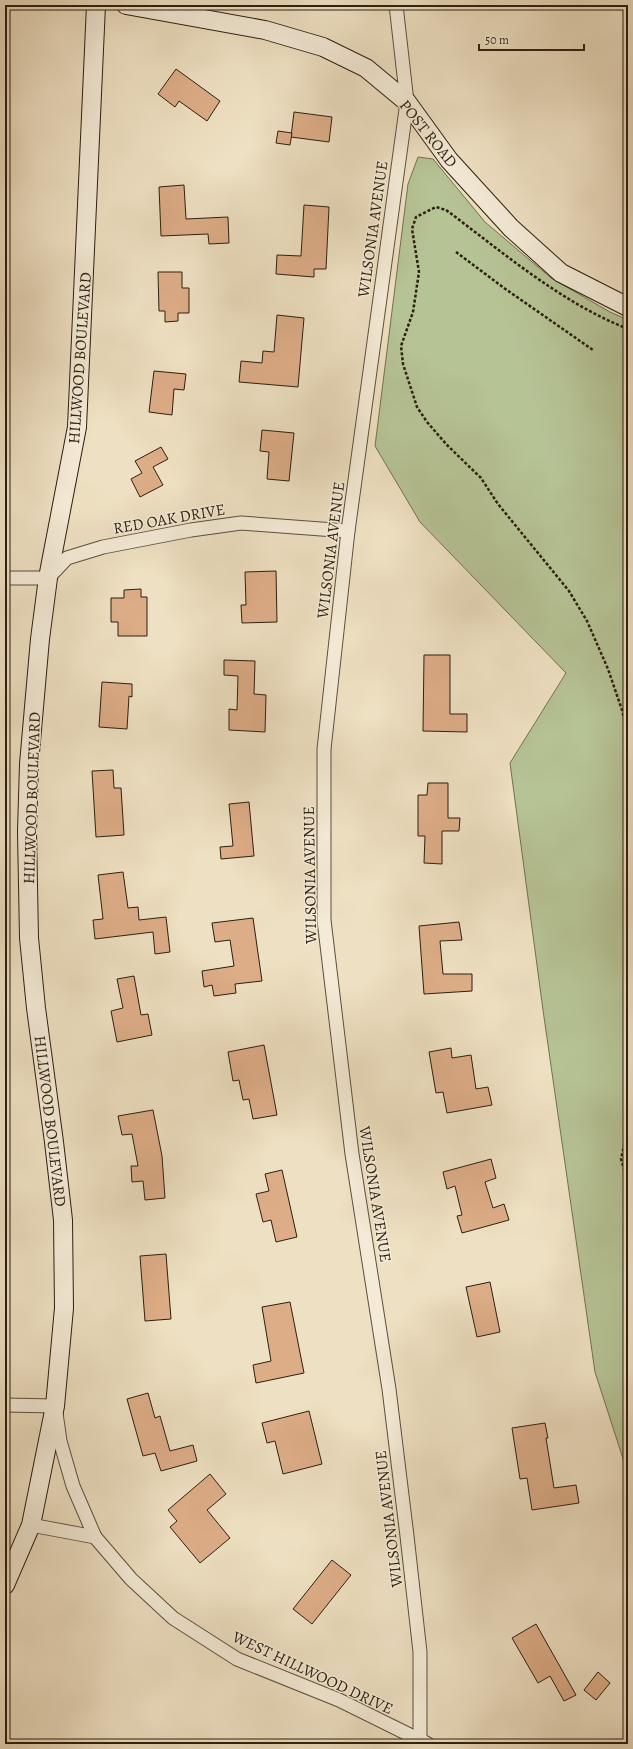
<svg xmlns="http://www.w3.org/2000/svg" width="633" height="1749" font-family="Alegreya,serif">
<rect width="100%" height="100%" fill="#eee0c2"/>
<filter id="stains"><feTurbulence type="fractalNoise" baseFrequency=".005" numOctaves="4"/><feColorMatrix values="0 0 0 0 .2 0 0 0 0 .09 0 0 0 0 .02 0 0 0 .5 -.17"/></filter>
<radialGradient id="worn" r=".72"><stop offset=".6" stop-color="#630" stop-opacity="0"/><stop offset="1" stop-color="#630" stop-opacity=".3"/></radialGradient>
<path fill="#b6c395" stroke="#717152" d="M418,157L433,159L485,222L551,278L610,312L628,320V1474L595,1372L543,1010L510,763L566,673L420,522L375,446L408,184Z"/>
<g fill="#ddad88" stroke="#2c1f0f">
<path d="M176,69L220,101L207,121L179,101L175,107L158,94Z"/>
<path d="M294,112L332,117L329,142L291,137Z"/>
<path d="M278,131L292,133L290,145L276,143Z"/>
<path d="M184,185L186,219L228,217L229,243L209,244L208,234L161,236L159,187Z"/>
<path d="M304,205L329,207L326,269H314V277L276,274L277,255L301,256Z"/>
<path d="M158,272H182V288H189V313H178V321L165,322V311H159Z"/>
<path d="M277,315L304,318L298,387L239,382L241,361L262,363L263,351L274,352Z"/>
<path d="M154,371L186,374L184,390L174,389L172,415L149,412Z"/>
<path d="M262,430L294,433L289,481L267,479L269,452L260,451Z"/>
<path d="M161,447L168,459L153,467L163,485L140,497L131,479L142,473L135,461Z"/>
<path d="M276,571L277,622L242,623L241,605H246L245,572Z"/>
<path d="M141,589V597H147V636H118V622H111V598H124V590Z"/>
<path d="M424,655H450V714H467V732L423,731Z"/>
<path d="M224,660L255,661L254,694L266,695L265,732L229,730V709L237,710L238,676L224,675Z"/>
<path d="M102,682L132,684V697L129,696L127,729L99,727Z"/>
<path d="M113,770L114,788H121L124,835L96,837L92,771Z"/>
<path d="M428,783H448V818H460L459,831H442V864L424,863L425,836H418V795H427Z"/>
<path d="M249,802L254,856L221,859L220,847L233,846L229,804Z"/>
<path d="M123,872L128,908L138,907L139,920L166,917L170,952L155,954L153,932L95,939L93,920L103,919L98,875Z"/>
<path d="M253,918L262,981L235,984L236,993L214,996L212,985L204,987L202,971L234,966L230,940L215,942L212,923Z"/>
<path d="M459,922L462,940L440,941L443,974H472V991L424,994L419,926Z"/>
<path d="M134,976L141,1015L148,1014L152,1035L117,1042L111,1011L123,1008L117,979Z"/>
<path d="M264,1045L277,1115L253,1119L249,1099L243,1100L239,1080L233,1081L228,1052Z"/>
<path d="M451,1048L452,1058L471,1055L476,1089L488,1087L492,1105L447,1113L443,1092L436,1093L429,1052Z"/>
<path d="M153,1110L162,1156L165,1198L145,1200L143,1181L132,1182L131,1166H138L132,1134L122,1135L118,1116Z"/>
<path d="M491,1159L496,1178L485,1182L493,1208L504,1204L509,1220L462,1233L457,1216L462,1215L455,1186L447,1189L443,1172Z"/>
<path d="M282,1170L297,1237L276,1242L271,1220L263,1222L256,1194L269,1191L265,1174Z"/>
<path d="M166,1254L171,1319L145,1321L140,1256Z"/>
<path d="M490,1282L500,1332L477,1337L466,1287Z"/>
<path d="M290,1302L304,1373L256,1383L253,1365L271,1361L262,1307Z"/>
<path d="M148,1393L155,1418L160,1416L170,1451L193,1445L197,1461L161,1471L155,1453L143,1456L127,1399Z"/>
<path d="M309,1411L322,1464L283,1474L275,1441L267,1443L262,1423Z"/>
<path d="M545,1423L548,1438H546L554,1488L576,1485L579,1503L532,1510L527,1478L520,1479L512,1428Z"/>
<path d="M210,1474L226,1494L207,1510L230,1538L200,1563L170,1527L177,1521L168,1510Z"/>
<path d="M332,1560L351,1575L312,1624L293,1609Z"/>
<path d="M536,1624L576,1695L564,1701L550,1676L538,1683L512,1638Z"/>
<path d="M598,1672L610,1683L596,1700L584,1690Z"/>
</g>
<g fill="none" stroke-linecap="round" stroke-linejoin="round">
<g stroke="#5c4f3c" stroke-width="15">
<g id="street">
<path d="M396,5L407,102L348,531L324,749V920L352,1154L389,1389L407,1536L420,1652V1744"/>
<path d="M5,578H48L67,558L103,547L191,530L241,523L348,531"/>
<path d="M5,1405L55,1406L60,1441L73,1486L95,1537"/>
<path d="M31,1525L95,1537L131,1579L173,1618L237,1659L339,1700L428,1744"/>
</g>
</g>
<g stroke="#2c1f0f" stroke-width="20">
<g id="secondary">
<path d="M126,5L265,30L323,47L366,68L407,102L449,160L511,228L561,273L628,307"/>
<path d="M5,1585L31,1525L55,1406L64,1308L63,1220L54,1142L36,1008L29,938L27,832L29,764L40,639L48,578L77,427L96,5"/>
</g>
</g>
<g stroke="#2c1f0f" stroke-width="2.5" stroke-dasharray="3 2" stroke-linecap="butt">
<path d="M456,252L504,288L593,350"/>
<path d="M628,329C560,302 504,253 446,210L436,207L416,217L412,229L419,272L413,312L401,346L403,364L417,407L427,422L447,445L481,478L498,504L569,591L587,621L608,669L622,710L628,735"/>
<path d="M628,1129L621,1159L628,1183"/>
</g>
<use href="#street" stroke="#f4ebd7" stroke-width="13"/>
<use href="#secondary" stroke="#f4ebd7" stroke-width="18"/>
</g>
<g text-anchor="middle" stroke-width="3" stroke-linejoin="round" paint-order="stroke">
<g font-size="16" fill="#2c1f0f" stroke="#f4ebd7">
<text transform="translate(429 133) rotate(51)" y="6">POST ROAD</text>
<text transform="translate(372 229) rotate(-82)" y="6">WILSONIA AVENUE</text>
<text transform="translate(79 358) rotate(-86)" y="6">HILLWOOD BOULEVARD</text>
<text transform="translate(169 518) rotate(-10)" y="6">RED OAK DRIVE</text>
<text transform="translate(330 550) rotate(-83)" y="6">WILSONIA AVENUE</text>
<text transform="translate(31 798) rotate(-88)" y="6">HILLWOOD BOULEVARD</text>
<text transform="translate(309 875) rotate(-91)" y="6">WILSONIA AVENUE</text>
<text transform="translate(51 1121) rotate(83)" y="6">HILLWOOD BOULEVARD</text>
<text transform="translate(376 1194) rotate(81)" y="6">WILSONIA AVENUE</text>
<text transform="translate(388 1519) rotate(-97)" y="6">WILSONIA AVENUE</text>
<text transform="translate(313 1672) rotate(25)" y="6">WEST HILLWOOD DRIVE</text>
</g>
</g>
<rect width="633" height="1749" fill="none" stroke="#eee0c2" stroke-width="20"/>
<rect x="6" y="6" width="621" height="1737" fill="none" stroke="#2c1f0f" stroke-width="2"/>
<rect x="10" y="10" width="613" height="1729" fill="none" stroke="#2c1f0f"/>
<path d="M479 44v6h105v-6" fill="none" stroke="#2c1f0f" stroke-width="2"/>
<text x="485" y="44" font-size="12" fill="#2c1f0f" stroke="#f4ebd7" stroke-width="3" paint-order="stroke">50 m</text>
<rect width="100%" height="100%" filter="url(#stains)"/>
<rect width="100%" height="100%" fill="url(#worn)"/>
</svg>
